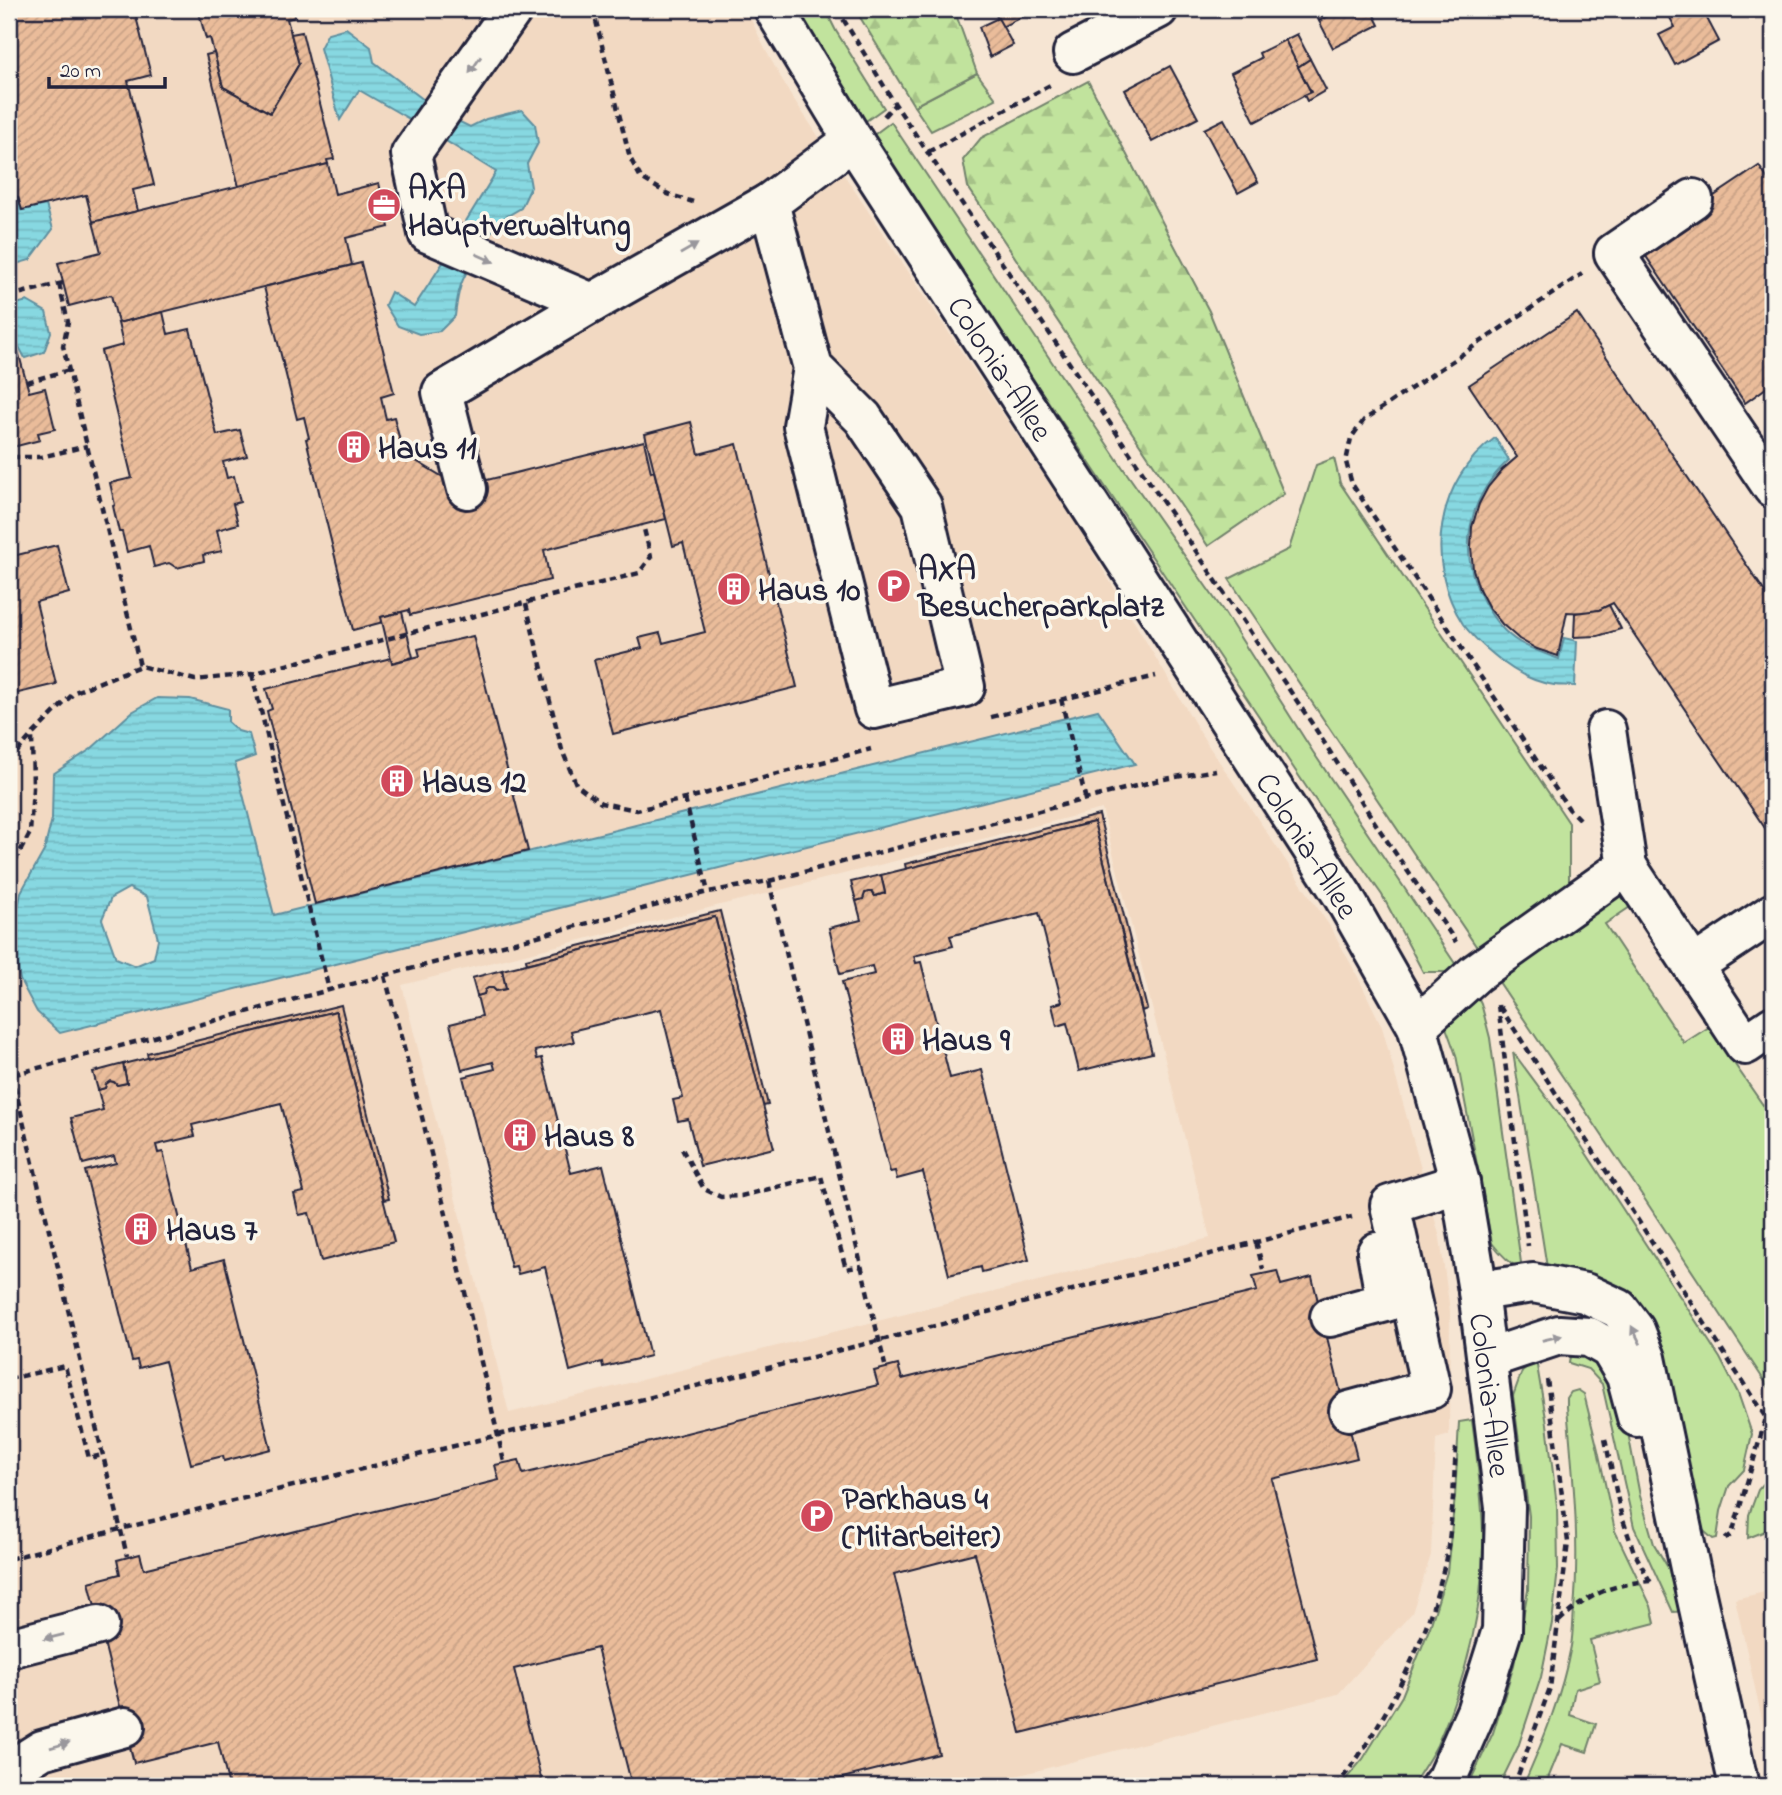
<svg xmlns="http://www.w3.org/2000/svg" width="1782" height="1795" font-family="'Indie Flower',sans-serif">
<defs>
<pattern id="forest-firs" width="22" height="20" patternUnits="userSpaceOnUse" patternTransform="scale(1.75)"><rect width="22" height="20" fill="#c1e39d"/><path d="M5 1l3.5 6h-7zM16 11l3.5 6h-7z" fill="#a6c288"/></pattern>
<pattern id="water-rules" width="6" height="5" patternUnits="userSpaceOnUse" patternTransform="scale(1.75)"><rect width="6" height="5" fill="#87d8e1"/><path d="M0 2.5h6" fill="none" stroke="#74b9c2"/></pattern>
<pattern id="building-hatch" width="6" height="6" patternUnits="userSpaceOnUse" patternTransform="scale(1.75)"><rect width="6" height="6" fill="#eabc9a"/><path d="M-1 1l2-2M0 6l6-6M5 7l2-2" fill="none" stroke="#c8a186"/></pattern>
</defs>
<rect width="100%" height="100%" fill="#f6e5d3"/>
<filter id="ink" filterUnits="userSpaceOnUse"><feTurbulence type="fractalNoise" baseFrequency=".0143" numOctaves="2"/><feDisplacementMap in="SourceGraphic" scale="14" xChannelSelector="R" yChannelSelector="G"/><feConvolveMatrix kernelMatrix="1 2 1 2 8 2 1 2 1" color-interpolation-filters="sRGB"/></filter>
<g filter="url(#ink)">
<g fill="#f2d9c2" fill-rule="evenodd">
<path d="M9,9H746L765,49L789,92L1074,521L1206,742L1331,928L1357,975L1382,1027L1440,1238L1450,1311L1449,1435L1436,1439L1431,1555L1412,1613L1338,1694L977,1786H9V344L17,342L26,358L44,352L51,332L46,312L27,301L9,306V266L30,260L19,198L9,192ZM228,709V722L238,731L249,734L255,756L235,762L273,916L1097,710L1135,764L37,1012L20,980L12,941L21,892L44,851L52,819L53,774L91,749ZM1102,809L1210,1238L509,1413L402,985Z"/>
<path d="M1773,1590V1768L1735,1599Z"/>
</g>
<g fill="#c1e39d" stroke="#72826c" stroke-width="2">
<path d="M798,9H825L836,31L884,108L863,123L806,30Z"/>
<path d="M977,73L996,99L931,131L914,106Z"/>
<path d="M891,122L1123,468L1224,612L1313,752L1456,965L1447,972H1423L1382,895L1307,788L871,137Z"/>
<path d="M1334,458L1340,483L1569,823V882L1564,891L1535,907L1478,949L1229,579L1289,549L1316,465Z"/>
<path d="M1611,897H1622L1630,907L1605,924L1684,1043L1709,1027L1763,1105L1773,1098V1394L1638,1189L1493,973Z"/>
<path d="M1474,989L1481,1003L1490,1038L1522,1270C1509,1263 1501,1255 1492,1243L1456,1055L1444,1022Z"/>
<path d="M1513,1052L1573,1133L1720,1358L1738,1393L1752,1434L1744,1470L1729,1486L1721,1511L1717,1538L1713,1539L1699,1527L1662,1360L1548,1274Z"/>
<path d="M1571,1349L1598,1359L1626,1422L1640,1496L1654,1544L1673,1576L1686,1611L1673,1612L1634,1527L1602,1384L1588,1369L1569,1363Z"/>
<path d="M1536,1360L1547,1424L1557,1506L1558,1569L1552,1623L1541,1677L1518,1747L1499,1786H1468L1493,1733L1514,1665L1528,1590L1529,1516L1513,1396L1522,1371Z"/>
<path d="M1578,1390L1584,1394L1598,1450L1615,1531L1651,1606L1655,1623L1590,1640L1600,1681L1575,1689L1570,1715L1596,1724L1587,1752L1562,1744L1547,1781L1557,1786H1523C1543,1741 1562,1695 1571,1646C1573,1634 1573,1621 1574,1609C1580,1541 1573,1474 1567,1407V1398L1571,1392Z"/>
<path d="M1472,1420C1477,1457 1482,1495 1483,1532C1485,1604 1466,1680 1437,1745C1430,1759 1420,1773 1412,1786H1340L1363,1759L1402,1696L1430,1627L1447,1572L1455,1497L1459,1422Z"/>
<path d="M1773,1473V1528L1748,1538L1749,1515L1758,1490Z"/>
</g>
<g fill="url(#forest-firs)" stroke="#72826c" stroke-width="2">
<path d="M855,9H954L977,73L914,106Z"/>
<path d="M1088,81L1209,311L1284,494L1208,546L968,187L963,160L981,138Z"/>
</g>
<g fill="url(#water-rules)" stroke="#5f8f9f" stroke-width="2" fill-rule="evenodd">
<path d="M346,28L371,47L374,62L424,100L411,120L359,90L340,120L320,48L328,33Z"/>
<path d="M522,110L535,124L538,143L527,164L531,187L521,208L499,221L486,239L463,226L496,172L446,141L456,120L470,127L486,119Z"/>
<path d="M9,192L19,198L21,210L46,205L53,229L30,260L9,266Z"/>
<path d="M446,258L468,270C459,284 457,300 455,316L440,331L419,334L398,326L385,305L391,292L414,307Z"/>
<path d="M27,301L46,312L51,332L44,352L25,358L17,343L9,344V306Z"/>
<path d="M1495,438L1509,460C1468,498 1456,551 1484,602C1492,617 1504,633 1519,642C1532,650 1546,654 1559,659L1564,638L1577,641L1575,686C1568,685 1561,686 1554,685C1531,682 1509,668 1493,654C1482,645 1471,635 1463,624C1424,564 1436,480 1495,438Z"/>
<path d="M157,698L190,699L228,709V722L238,731L249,734L255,756L235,763L274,915L1098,710L1135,764L60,1033L37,1012L20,980L12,941L21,892L44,851L52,819L53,774L91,749L132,712ZM129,888L147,897L158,939L154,958L135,966L116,958L102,919L111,898Z"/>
</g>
<g fill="url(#building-hatch)" stroke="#22223b" stroke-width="2">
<path d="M9,9H134L151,75L128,81L154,185L133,190L138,211L93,222L86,195L22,210L18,197L9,192Z"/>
<path d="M198,9H293L295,17L287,19L299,64L270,113L223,87L210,38L206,39Z"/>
<path d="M993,9H1036L1002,27Z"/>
<path d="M1313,9H1329L1332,14L1319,21Z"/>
<path d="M1329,9H1376L1372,11L1379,25L1333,48L1319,21L1332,14Z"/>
<path d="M1683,9H1702L1719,41L1675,65L1659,35L1675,27L1669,16Z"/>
<path d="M998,18L1013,45L990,57L979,27Z"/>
<path d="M302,32L334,159L327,160L328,164L239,187L206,55L214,53L223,87L270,113L299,64L291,34Z"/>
<path d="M1297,34L1310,59L1298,67L1285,40Z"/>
<path d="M1285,40L1311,92L1255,122L1231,73L1261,58L1259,53Z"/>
<path d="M1310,59L1326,90L1307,101L1304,95L1311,92L1298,67Z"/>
<path d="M1170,66L1198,118L1152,142L1125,90Z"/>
<path d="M1224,119L1258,182L1238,193L1204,129Z"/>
<path d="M328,164L335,194L379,183L389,227L346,238L352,265L118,323L111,295L69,306L58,263L101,252L93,222Z"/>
<path d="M1759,166L1773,187V383L1745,403L1639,246Z"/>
<path d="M361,263L394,393L381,397L386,419L394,417L403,453L453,483H475L644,441L651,472L654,471L666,519L544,550L550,580L410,615L409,610L381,617L383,622L353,630L306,439L309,438L304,417L297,419L264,287Z"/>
<path d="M163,312L168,334L190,329L217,435L240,430L247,456L223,462L227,478L234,476L240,502L233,504L238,524L217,530L222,551L203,555L204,561L177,568L169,563L154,567L149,546L127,552L122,532H119L113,506L115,505L110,483L132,478L101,351L123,345L118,323Z"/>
<path d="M1577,313L1773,604V840L1613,603L1599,610L1586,613L1567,612L1558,656L1537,649L1519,639L1502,624L1489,608L1479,589L1473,569L1471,547L1472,527L1479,504L1488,487L1502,470L1517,457L1469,385Z"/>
<path d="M18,351L29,392L45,388L55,429L38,433L40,440L9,448V353Z"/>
<path d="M691,422L699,454L737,444L797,687L613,734L594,660L642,648L639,638L660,633L663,643L705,632L683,543L673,546L645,434Z"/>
<path d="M57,545L69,593L36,602L56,684L14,694L17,712L9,714V557Z"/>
<path d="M1609,605L1621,629L1598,636L1574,637L1575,613L1599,610Z"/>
<path d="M402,612L413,657L392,663L381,617Z"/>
<path d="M473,636L528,851L315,904L267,711L272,709L266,689L391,658L392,663L420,656L418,649Z"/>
<path d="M1099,815L1147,1009L1142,1011L1094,822L906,869L905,864Z"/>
<path d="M1094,822L1152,1053L1079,1071L1067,1023L1057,1026L1052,1005L1062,1002L1039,913L950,936L953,946L914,956L916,963L921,962L950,1078L982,1070L1029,1260L982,1272L981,1267L949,1275L923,1172L897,1179L895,1171L890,1172L842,982L874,974L872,966L840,974L829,928L861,920L856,901L863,899L865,893L868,892H872L875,896L885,893L881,875Z"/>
<path d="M881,875L885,893L875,896L872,892H868L865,893L863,899L856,901L851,882Z"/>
<path d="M720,911L768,1105L763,1106L715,917L527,964L526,959Z"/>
<path d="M715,917L774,1148L700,1166L688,1119L678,1121L673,1100L683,1098L661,1009L571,1031L574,1042L535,1051L537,1059L542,1058L571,1173L603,1165L650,1356L603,1367L602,1362L570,1371L545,1267L518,1274L516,1266L511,1267L463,1077L495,1069L493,1062L462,1070L450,1024L482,1016L477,996L484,994L485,990L488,988H493L496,991L506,989L502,970Z"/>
<path d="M502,970L506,989L496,991L493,988H488L485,990L484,994L477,996L472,978Z"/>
<path d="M341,1005L389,1199L384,1200L336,1011L148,1058L147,1053Z"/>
<path d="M336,1011L394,1242L321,1261L309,1213L299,1215L294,1194L304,1192L281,1103L192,1125L195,1136L156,1145L158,1153L163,1152L192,1268L224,1259L271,1449L224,1461L223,1456L191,1464L165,1361L139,1368L137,1360L132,1361L85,1171L116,1163L114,1156L83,1164L71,1118L103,1110L98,1090L105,1088L106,1084L110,1081L114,1082L117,1085L127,1083L123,1064Z"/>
<path d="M123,1064L127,1083L117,1085L114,1082L110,1081L106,1084L105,1088L98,1090L93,1072Z"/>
<path d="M1277,1271L1281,1285L1312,1277L1357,1458L1272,1479L1317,1659L1021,1733L975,1553L894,1574L939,1754L810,1786H632L597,1648L514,1669L543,1786H229L218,1742L134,1763L89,1582L120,1574L117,1560L140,1554L144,1569L499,1480L495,1465L519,1460L523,1474L878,1385L874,1371L898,1365L902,1379L1257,1291L1253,1276Z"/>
</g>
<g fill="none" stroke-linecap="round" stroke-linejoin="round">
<g stroke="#22223b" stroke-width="44">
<g id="minor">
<path d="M513,9L411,154L428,233L592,303L769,203"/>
<path d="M1073,53L1158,9"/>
<path d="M1693,199L1614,253L1773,488"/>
<path d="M813,368L803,426L874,709L965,687L922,506L863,418L813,368L769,203L853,140"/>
<path d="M467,489L442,392L592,303"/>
<path d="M1606,730L1627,866"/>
<path d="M1693,966L1773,913"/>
<path d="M1417,1026L1476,973L1627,866L1745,1045L1773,1026"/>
<path d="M1478,1291L1533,1283L1585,1293L1619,1309L1635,1330L1646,1358L1690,1568L1739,1786"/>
<path d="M1330,1317L1386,1302L1377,1252"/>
<path d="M1487,1359L1559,1335L1589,1337L1610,1349L1626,1376L1637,1417"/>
<path d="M1349,1411L1431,1389L1390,1205L1460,1183"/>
<path d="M9,1648L99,1625"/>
<path d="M13,1786L23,1762L42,1750L125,1727"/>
</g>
</g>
<g stroke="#22223b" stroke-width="44">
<path id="major" d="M774,9L853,140L1343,896L1417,1026L1460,1183L1478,1291L1505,1507L1502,1630L1476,1712L1446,1780L1441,1786"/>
</g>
<g stroke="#22223b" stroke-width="4.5" stroke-dasharray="7 5" stroke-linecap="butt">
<path d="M593,9L630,158L641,178L668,194L693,202"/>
<path d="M837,9L895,104L1313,725L1379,829L1456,942"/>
<path d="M1768,9L1773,12"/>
<path d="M884,116L895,104"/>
<path d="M928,152L1052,84"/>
<path d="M59,284L68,322L63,346L140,666"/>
<path d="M9,296L63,283"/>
<path d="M27,382L69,370"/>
<path d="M12,457H41L87,446"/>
<path d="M9,466L12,457L11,449"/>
<path d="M526,604L562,750L576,784L601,803L637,810L685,799L871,749"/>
<path d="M252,674L329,990"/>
<path d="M1061,699L1086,800"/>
<path d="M991,717L1156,676"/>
<path d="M9,761L31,736"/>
<path d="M685,799L708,892"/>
<path d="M1579,819L1569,809L1352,484L1346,462L1351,438L1364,420L1582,274"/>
<path d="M9,872L30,833L33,788L32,735L75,692L140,666L195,680L252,674L639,573L651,557L643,525"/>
<path d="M769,881L1159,780L1216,770"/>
<path d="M385,976L420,1109L461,1275L504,1462"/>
<path d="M1498,1005L1528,1246"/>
<path d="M1500,1007L1766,1418L1732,1534L1723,1541"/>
<path d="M9,1065L12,1075L329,990L708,892L769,881L885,1365"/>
<path d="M12,1075L127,1556"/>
<path d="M682,1149L704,1189L721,1197L741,1196L821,1176L846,1269L862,1266"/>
<path d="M1256,1242L1263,1269"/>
<path d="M9,1379L65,1366L89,1458L103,1455"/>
<path d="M1605,1439L1621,1514L1634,1552L1651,1583"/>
<path d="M9,1559L120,1529L881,1340L1352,1217"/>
<path d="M1559,1621C1588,1595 1611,1584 1650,1581"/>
<path d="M1335,1786C1355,1765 1369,1740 1384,1715C1414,1661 1440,1602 1449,1540C1453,1509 1454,1478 1456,1448"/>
<path d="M1514,1786L1550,1688L1568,1542L1547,1379"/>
</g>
<use href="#minor" stroke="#fbf7ec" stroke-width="38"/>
<use href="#major" stroke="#fbf7ec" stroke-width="38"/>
</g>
<defs><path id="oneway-solid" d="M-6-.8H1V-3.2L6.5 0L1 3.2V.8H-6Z" transform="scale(1.75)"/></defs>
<g fill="#99979c">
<use href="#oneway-solid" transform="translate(475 65) rotate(125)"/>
<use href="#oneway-solid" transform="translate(689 249) rotate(-30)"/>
<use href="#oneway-solid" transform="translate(485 258) rotate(24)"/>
<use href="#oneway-solid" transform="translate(1636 1335) rotate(-117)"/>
<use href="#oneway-solid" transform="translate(1552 1338) rotate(-13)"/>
<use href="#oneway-solid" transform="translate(54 1637) rotate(166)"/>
<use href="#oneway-solid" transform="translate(60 1745) rotate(-16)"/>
</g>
</g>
<defs>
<g id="office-disc" transform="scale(1.75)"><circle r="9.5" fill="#d1495b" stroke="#fbf7ec"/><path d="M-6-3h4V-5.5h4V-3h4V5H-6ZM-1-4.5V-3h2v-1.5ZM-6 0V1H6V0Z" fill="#fff"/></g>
<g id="building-disc" transform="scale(1.75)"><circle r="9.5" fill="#d1495b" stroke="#fbf7ec"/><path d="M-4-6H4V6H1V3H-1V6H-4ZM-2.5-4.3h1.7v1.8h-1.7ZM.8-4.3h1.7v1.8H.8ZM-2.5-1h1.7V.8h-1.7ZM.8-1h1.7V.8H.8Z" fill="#fff"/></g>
<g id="parking-disc" transform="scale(1.75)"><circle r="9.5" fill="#d1495b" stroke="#fbf7ec"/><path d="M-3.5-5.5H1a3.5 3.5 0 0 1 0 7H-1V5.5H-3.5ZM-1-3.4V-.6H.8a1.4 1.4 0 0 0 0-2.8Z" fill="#fff"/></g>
</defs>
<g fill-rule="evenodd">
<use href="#office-disc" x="384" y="205"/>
<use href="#building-disc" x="354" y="447"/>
<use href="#parking-disc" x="894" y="586"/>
<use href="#building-disc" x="734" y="589"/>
<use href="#building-disc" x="397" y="781"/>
<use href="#building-disc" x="898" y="1039"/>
<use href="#building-disc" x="520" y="1135"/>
<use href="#building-disc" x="141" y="1229"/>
<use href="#parking-disc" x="817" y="1516"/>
</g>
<g text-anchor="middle" stroke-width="7" stroke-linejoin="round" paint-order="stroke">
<g font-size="32" font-weight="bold" fill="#22223b" stroke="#fbf7ec" text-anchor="start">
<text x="408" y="198">AXA<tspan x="408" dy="37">Hauptverwaltung</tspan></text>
<text x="378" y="458">Haus 11</text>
<text x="918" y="579">AXA<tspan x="918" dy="37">Besucherparkplatz</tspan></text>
<text x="758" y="600">Haus 10</text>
<text x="422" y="792">Haus 12</text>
<text x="922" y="1050">Haus 9</text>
<text x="544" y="1146">Haus 8</text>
<text x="166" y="1240">Haus 7</text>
<text x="842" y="1509">Parkhaus 4<tspan x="842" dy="37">(Mitarbeiter)</tspan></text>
</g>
<g font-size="32" fill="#22223b" stroke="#fbf7ec">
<text transform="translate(1001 368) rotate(57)" y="11">Colonia-Allee</text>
<text transform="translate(1308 845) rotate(58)" y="11">Colonia-Allee</text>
<text transform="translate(1491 1395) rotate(83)" y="11">Colonia-Allee</text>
</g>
</g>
<rect width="1782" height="1795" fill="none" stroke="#fbf7ec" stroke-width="35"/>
<rect x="18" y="18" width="1747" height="1760" fill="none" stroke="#22223b" stroke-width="2.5" filter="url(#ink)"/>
<path d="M49 77v10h116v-10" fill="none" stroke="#22223b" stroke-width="3.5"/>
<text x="60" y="77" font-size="21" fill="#22223b" stroke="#fbf7ec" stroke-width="5" paint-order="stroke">20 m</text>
</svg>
